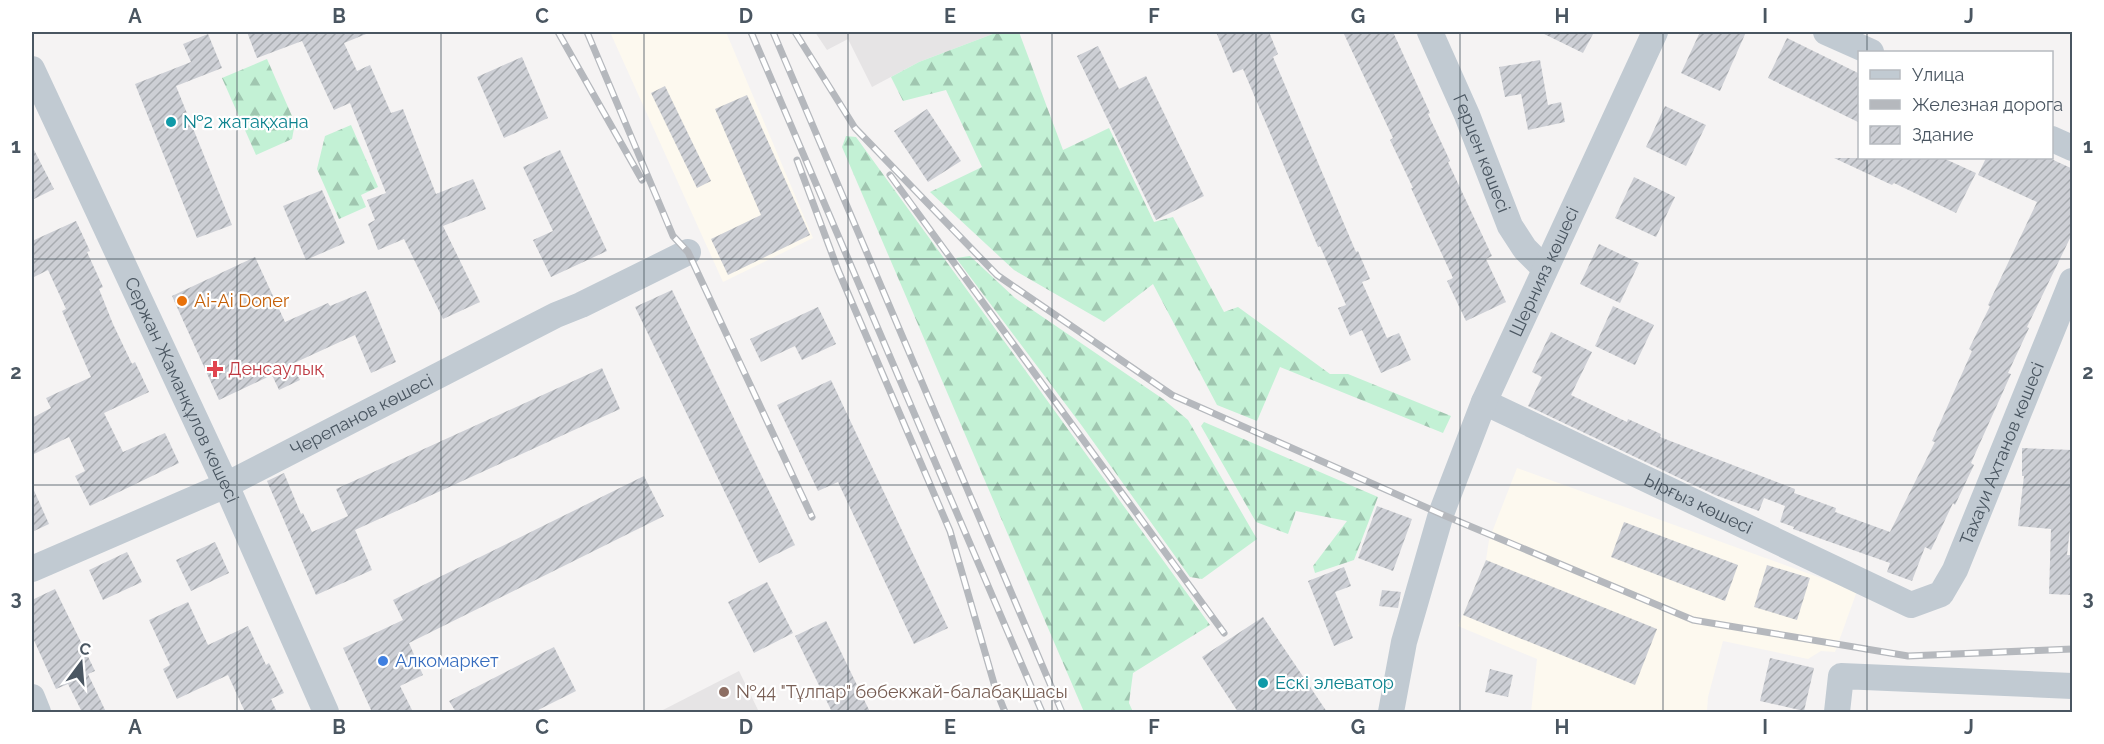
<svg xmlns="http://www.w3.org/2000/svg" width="2104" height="744" font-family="Raleway,sans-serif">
<defs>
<pattern id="forest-firs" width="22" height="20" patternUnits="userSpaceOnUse" patternTransform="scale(1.5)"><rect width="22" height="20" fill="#c3f1d5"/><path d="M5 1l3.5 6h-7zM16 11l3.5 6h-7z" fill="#a0c6b0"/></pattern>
<pattern id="building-hatch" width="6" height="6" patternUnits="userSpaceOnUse" patternTransform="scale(1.5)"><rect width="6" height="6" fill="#cdcfd5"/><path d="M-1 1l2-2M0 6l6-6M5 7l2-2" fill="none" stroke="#a8abb0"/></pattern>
</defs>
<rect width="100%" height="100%" fill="#f5f3f3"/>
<g fill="#fdf9ef">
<path d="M610,32H726L813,238L723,282Z"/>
<path d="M1517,468L1857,591L1835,652L1821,651L1808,659L1723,641L1708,697L1707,712H1531L1537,659L1458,626L1486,560L1489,540Z"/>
</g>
<g fill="#e6e4e5">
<path d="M815,32H998L919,62L872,87L848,39L827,50Z"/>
<path d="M739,671L759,712H659Z"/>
</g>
<g fill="url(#forest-firs)">
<path d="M998,32H1019L1063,150L1109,128L1154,222L1173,217L1224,312L1238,307L1330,374H1348L1451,416L1443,433L1280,367L1257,421L1217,405L1153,284L1104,322L1014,270L930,192L982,167L946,90L903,101L891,77L919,62Z"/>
<path d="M267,59L295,123L292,139L256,155L222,78Z"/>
<path d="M351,125L378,187L361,195L366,207L339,219L317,169L325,136Z"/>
<path d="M846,136L856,137L1210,625L1133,673L1129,703L1133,712H1084L842,147Z"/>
<path d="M970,256L1015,298L1163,399L1188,420L1257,539L1202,579L1190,577L1082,426L956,258Z"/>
<path d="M1204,422L1378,497L1354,560L1315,573L1313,566L1347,521L1296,511L1288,534L1256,522L1201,426Z"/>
</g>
<g fill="url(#building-hatch)">
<path d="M247,32H371L344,43L357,71L370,65L391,113L403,109L436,194L473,179L486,209L443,226L480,302L443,319L404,239L378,250L368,224L375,220L367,200L386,193L350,103L334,110L302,41L257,58Z"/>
<path d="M1216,32H1269L1278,54L1273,57L1356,252L1358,251L1370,279L1362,282L1387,338L1399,333L1411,360L1381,373L1362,330L1350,336L1338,308L1346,305L1320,246L1318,247L1243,69L1233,73Z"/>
<path d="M1343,32H1393L1430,113L1428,114L1450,161L1448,162L1492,256L1486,259L1506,302L1466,321L1447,281L1453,278L1411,188H1413L1390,140L1393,138Z"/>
<path d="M1540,32H1594L1583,53Z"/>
<path d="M1700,32H1746L1720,91L1681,73Z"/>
<path d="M208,34L222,68L176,86L232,225L197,238L135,84L191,62L183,44Z"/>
<path d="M1787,38L1860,74V123L1768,78Z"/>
<path d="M1098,46L1119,89L1146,76L1204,196L1156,220L1077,56Z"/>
<path d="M522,57L548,118L504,138L477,77Z"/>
<path d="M1540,60L1548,105L1561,102L1565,122L1528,130L1521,94L1505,97L1499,67Z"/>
<path d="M665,86L711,181L697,188L651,93Z"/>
<path d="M747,95L810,235L728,275L711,239L761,215L715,109Z"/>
<path d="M1665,106L1706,125L1686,166L1646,147Z"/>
<path d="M927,109L961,161L928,182L894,131Z"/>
<path d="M32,146L54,189L32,200Z"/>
<path d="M560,150L607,251L551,277L533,240L553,231L523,167Z"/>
<path d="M1834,158H1943L1976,173L1956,213L1894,183L1892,185Z"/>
<path d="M1986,158H2049L2073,169V232L2027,327L2029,328L2008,373L2011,374L1971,463L1974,465L1955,505L1953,503L1931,550L1925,547L1912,581L1887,572L1890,563L1793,529L1794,527L1780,522L1785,506L1764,498L1759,511L1715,495L1528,406L1542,377L1532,372L1551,332L1592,352L1571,395L1627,422L1628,419L1661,434L1660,437L1795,489L1794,493L1836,508L1835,512L1890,532L1935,442L1932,441L1972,351L1969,349L1990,306L1988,305L2037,202L1978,175Z"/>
<path d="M1634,177L1675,197L1656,237L1615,218Z"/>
<path d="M322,190L345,243L306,260L283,206Z"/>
<path d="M76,221L90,251L87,252L103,287L99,289L113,324L132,364L135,362L149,392L104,413L123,452L165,433L179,463L90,506L75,476L85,471L69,437L32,455V418L51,408L46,398L91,377L62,311L66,309L48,270L32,278V241Z"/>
<path d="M1599,244L1639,263L1620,303L1580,284Z"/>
<path d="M255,257L285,322L328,303L330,306L366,291L396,362L371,373L355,335L292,364L300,380L279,390L272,375L219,400L172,296Z"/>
<path d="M672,290L795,545L759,563L635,307Z"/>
<path d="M1613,306L1654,325L1635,365L1595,346Z"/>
<path d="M818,307L836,344L802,360L795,346L761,362L750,339Z"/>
<path d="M602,368L620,409L355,530L372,570L316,595L267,481L284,473L301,514L303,513L312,532L348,516L336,489Z"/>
<path d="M831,380L948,628L914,644L838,482L818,491L777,405Z"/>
<path d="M2022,448L2073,450V502L2067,555H2073V595L2049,594L2051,529L2018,526L2024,476H2022Z"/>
<path d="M644,476L664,516L409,643L423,675L400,686L413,712H372L343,648L403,620L393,600Z"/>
<path d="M32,486L49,524L32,532Z"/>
<path d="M1377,506L1412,519L1393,571L1358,558Z"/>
<path d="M1624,522L1738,565L1725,601L1611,557Z"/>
<path d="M215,542L229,573L191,591L176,560Z"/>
<path d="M127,552L142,582L103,600L89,570Z"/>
<path d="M1486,560L1657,629L1635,685L1463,615Z"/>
<path d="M1767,565L1810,578L1797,620L1754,607Z"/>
<path d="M1344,567L1351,586L1335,592L1353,638L1334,646L1308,581Z"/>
<path d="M767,582L793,633L754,653L728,602Z"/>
<path d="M55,589L95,671L88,674L106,712H82L68,684L56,689L32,636V600Z"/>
<path d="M1382,590L1401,592L1398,608L1379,606Z"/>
<path d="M188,602L208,645L248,626L266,665L269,663L284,693L271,699L277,712H245L228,675L177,699L163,669L170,665L149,620Z"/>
<path d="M1263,617L1327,712H1238L1202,657Z"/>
<path d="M826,621L870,712H832L795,636Z"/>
<path d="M554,647L576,691L534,712H456L449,701Z"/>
<path d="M1770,658L1814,668L1804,711L1760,701Z"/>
<path d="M1490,669L1513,675L1508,697L1485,692Z"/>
</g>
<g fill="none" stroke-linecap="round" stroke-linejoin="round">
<g stroke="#c1cad2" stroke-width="26">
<path id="s1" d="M1430,32L1467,115L1510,226L1525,249L1544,268"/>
<path d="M1826,32L1871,52"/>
<path id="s2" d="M32,69L226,485L326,712"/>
<path d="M2052,139L2072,148"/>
<path id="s3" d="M1484,402L1911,605L1941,594L1955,570L2072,281"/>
<path id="s4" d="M32,569L226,485L556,315L581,305L688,252"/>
<path d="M32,697L38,712"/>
<path id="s5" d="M1391,712L1404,642L1441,514L1484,402L1655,32"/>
<path d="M1837,712L1841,676L2072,686"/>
</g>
<g stroke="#b5b8bd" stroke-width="7">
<g id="rail">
<path d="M558,32L642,180"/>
<path d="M587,32L673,236L688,252L812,517"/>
<path d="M751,32L1042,712"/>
<path d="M773,32L1062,712"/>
<path d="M795,32L855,128L997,275L1172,395L1441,514L1693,620L1908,656L2072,649"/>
<path d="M797,160L838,270L950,531L995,687L1005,712"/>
<path d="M890,175L1224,633"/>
</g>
</g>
<use href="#rail" stroke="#fff" stroke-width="4.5" stroke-dasharray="14" stroke-linecap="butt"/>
</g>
<path fill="none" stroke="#4a5661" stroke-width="1.5" stroke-opacity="0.55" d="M237,32V712M441,32V712M644,32V712M848,32V712M1052,32V712M1256,32V712M1460,32V712M1663,32V712M1867,32V52M1867,158V712M32,259H2072M32,485H2072"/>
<g fill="#0f9aa8" stroke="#fff" stroke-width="2">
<circle cx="171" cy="122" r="6"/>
<circle cx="1263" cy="683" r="6"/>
</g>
<circle fill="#e8710a" stroke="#fff" stroke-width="2" cx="182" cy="301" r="6"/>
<path fill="#e0444e" stroke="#fff" stroke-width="2" d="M212 360h6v6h6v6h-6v6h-6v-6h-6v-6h6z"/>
<circle fill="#3f7fe0" stroke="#fff" stroke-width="2" cx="383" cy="661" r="6"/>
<circle fill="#8d6e63" stroke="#fff" stroke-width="2" cx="724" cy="692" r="6"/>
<g text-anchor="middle" stroke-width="4.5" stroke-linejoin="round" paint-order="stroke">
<g font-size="18" fill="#0d838f" stroke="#fff" text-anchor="start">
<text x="183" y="128">№2 жатақхана</text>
<text x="1275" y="689">Ескі элеватор</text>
</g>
<g font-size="18" fill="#4a5661" stroke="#fff">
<text dy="6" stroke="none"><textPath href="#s1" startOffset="132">Герцен көшесі</textPath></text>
<text dy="6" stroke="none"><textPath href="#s5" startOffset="468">Шернияз көшесі</textPath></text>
<text dy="6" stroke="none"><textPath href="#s2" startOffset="354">Сержан Жаманқұлов көшесі</textPath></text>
<text dy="6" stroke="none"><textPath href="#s4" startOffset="364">Черепанов көшесі</textPath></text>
<text dy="6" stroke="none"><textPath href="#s3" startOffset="658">Тахауи Ахтанов көшесі</textPath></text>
<text dy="6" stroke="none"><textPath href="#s3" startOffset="237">Ырғыз көшесі</textPath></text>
</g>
<g font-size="18" fill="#c56008" stroke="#fff" text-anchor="start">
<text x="194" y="307">Ai-Ai Doner</text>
</g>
<g font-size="18" fill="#be3a42" stroke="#fff" text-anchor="start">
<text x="228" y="375">Денсаулық</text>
</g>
<g font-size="18" fill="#366cbe" stroke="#fff" text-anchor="start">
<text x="395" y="667">Алкомаркет</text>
</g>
<g font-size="18" fill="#785e54" stroke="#fff" text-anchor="start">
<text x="736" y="698">№44 "Тұлпар" бөбекжай-балабақшасы</text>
</g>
</g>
<rect width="2104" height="744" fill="none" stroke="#ffffff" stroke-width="66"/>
<rect x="1858" y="51" width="195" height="108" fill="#ffffff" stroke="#b7bbc0" stroke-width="1.5"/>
<rect x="1870" y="70" width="30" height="9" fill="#c1cad2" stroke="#b7bbc0" stroke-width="1.5"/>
<text x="1912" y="81" font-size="18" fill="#4a5661">Улица</text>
<rect x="1870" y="100" width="30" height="9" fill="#b5b8bd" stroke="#b7bbc0" stroke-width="1.5"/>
<text x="1912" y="111" font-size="18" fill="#4a5661">Железная дорога</text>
<rect x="1870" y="126" width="30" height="18" fill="url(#building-hatch)" stroke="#b7bbc0" stroke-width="1.5"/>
<text x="1912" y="141" font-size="18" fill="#4a5661">Здание</text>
<g transform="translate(81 663) rotate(16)" stroke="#ffffff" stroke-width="4.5" paint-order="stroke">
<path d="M0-4.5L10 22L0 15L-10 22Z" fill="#4a5661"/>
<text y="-9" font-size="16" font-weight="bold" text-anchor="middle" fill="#4a5661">С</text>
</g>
<rect x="33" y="33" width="2038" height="678" fill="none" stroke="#4a5661" stroke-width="2"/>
<g font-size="20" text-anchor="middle" font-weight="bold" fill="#4a5661">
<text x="135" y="23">A</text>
<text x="339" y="23">B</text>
<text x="542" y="23">C</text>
<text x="746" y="23">D</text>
<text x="950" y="23">E</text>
<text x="1154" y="23">F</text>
<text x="1358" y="23">G</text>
<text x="1562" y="23">H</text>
<text x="1765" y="23">I</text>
<text x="1969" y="23">J</text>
<text x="16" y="153">1</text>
<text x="2088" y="153">1</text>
<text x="16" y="379">2</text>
<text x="2088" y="379">2</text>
<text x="16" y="605">3</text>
<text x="2088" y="605">3</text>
<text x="135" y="734">A</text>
<text x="339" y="734">B</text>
<text x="542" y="734">C</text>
<text x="746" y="734">D</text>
<text x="950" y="734">E</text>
<text x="1154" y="734">F</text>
<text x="1358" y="734">G</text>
<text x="1562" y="734">H</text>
<text x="1765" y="734">I</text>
<text x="1969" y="734">J</text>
</g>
</svg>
